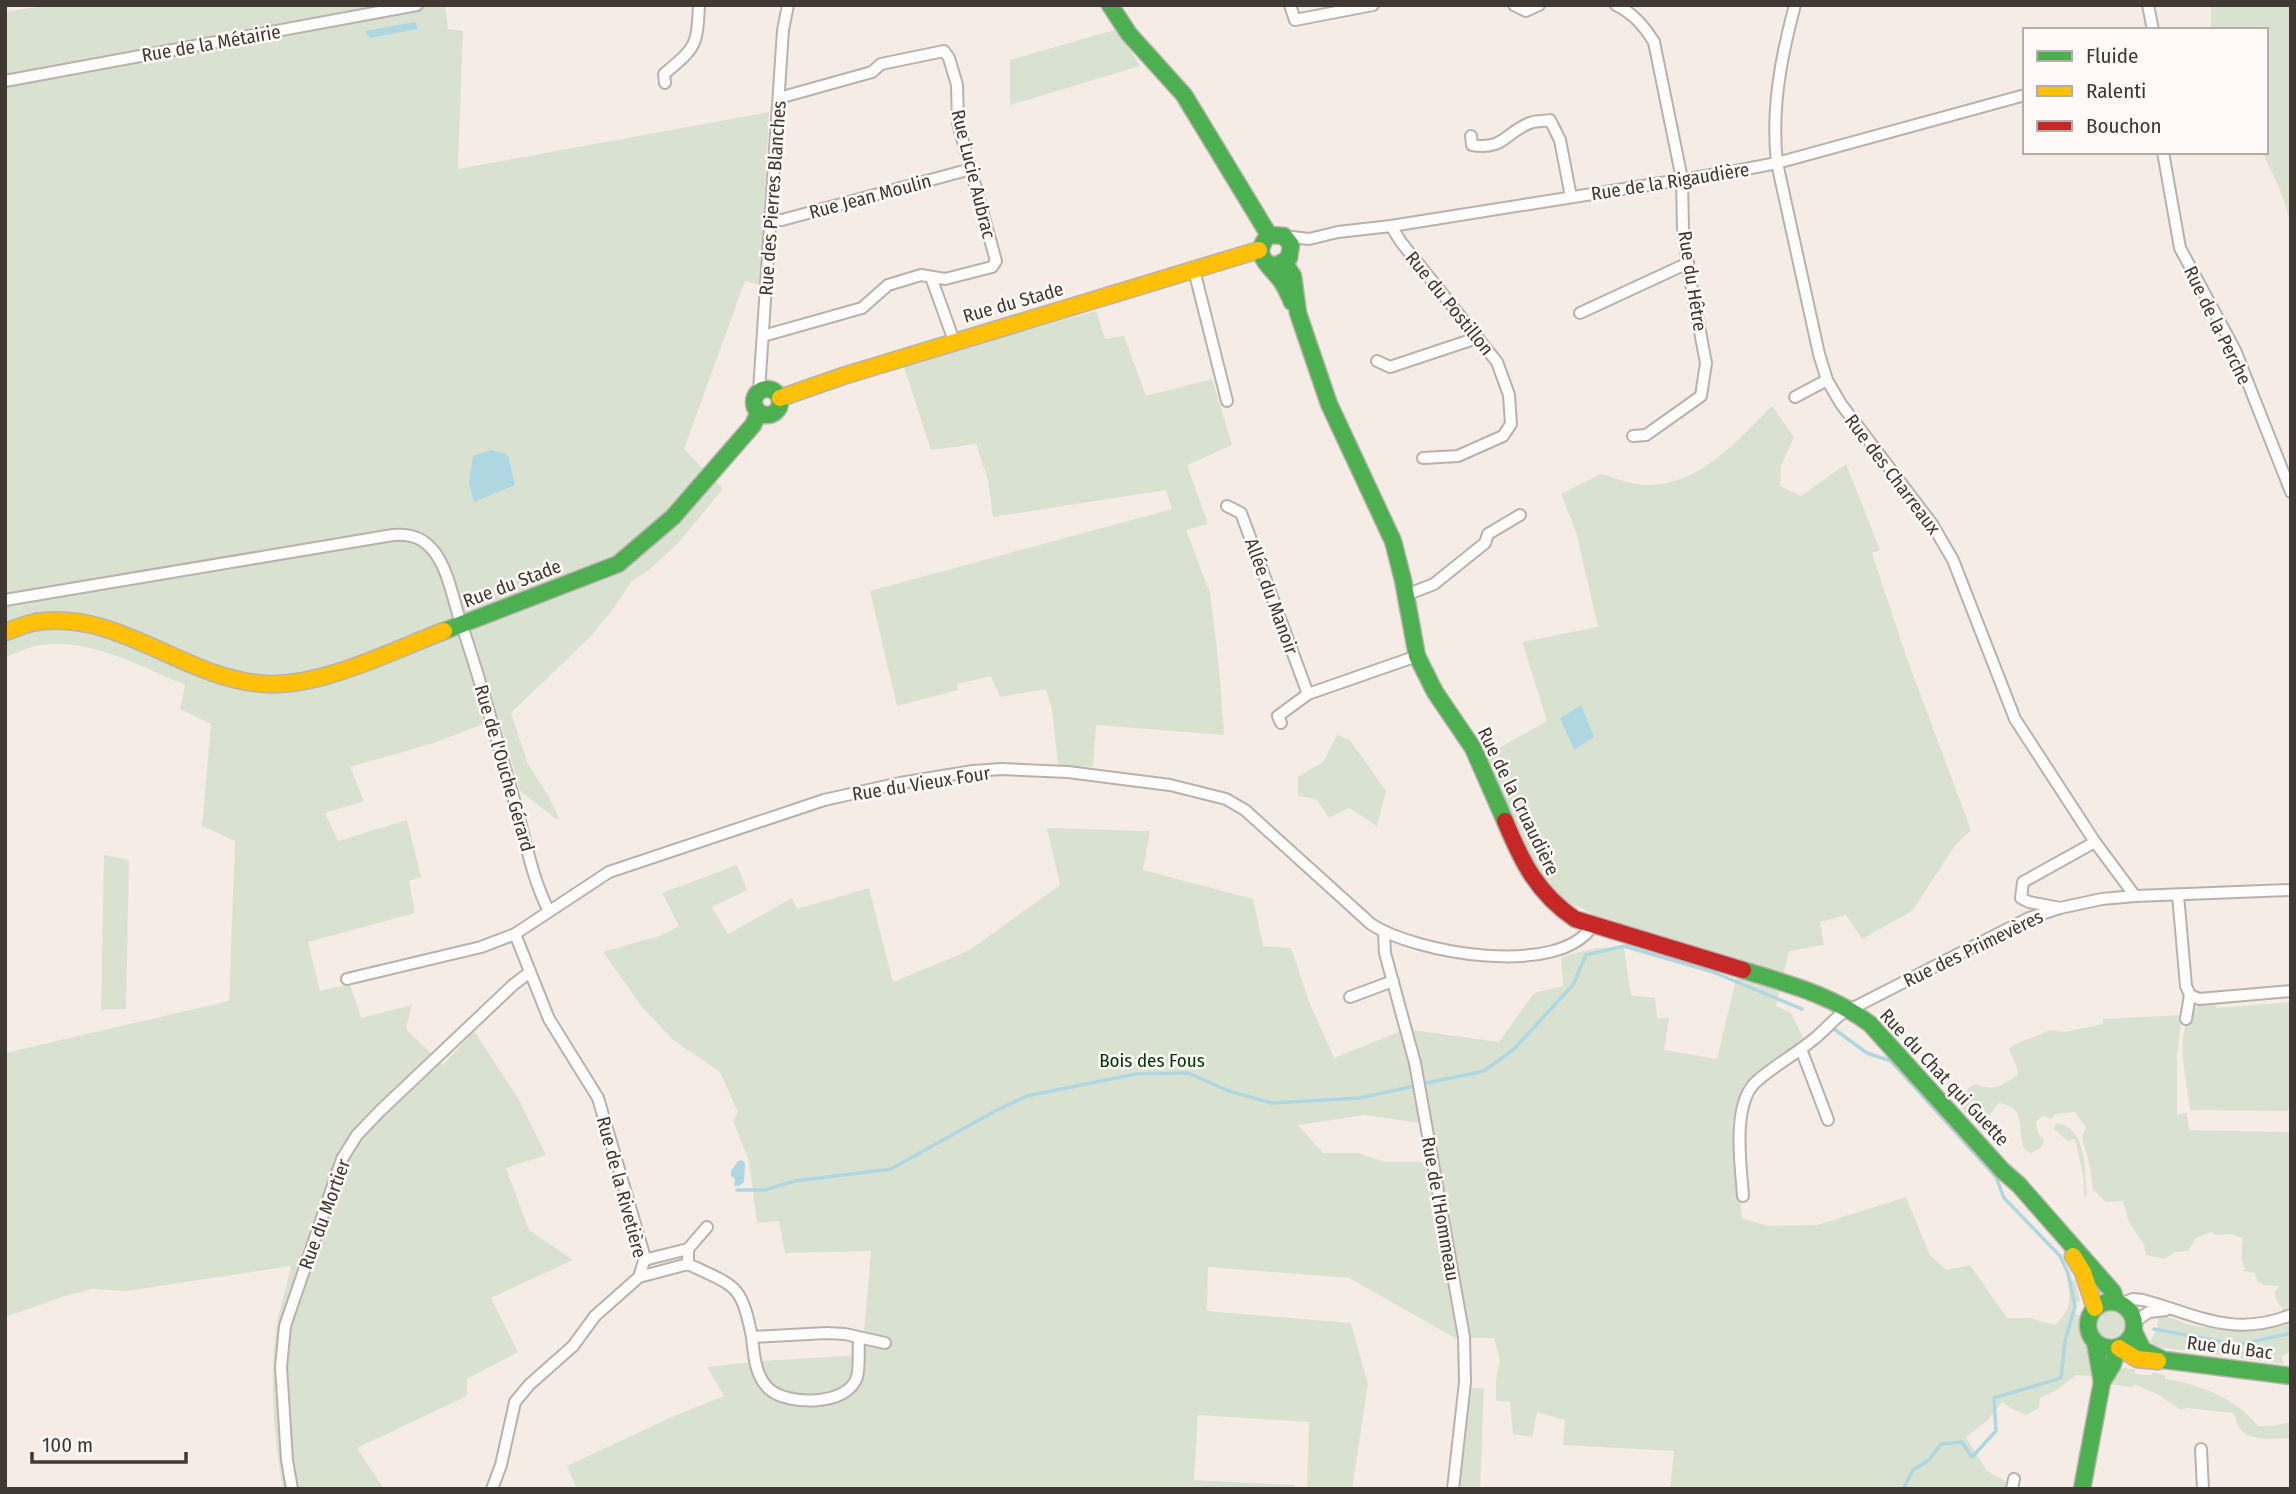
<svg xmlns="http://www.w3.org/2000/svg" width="2296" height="1494" font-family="'Fira Sans Condensed',sans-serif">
<rect width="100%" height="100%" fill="#f6ece6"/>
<g fill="#d9e2d1">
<path d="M49,5H445L448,29L463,31L458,169L769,112L760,285L745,281L684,449L723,489L679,542L650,569L631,582L614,608L589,638L511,713L528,764L549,797L559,818L556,819L520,791L499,718L434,743L350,767L364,801L325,813L338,841L407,820L421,877L409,881L415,913L308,942L320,991L350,984L361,1018L412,1005L406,1029L443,1065L474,1031L518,1098L546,1155L506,1168L529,1230L573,1260L491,1298L518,1352L467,1379V1396L357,1448L384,1489H283C274,1437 269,1382 276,1330C279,1308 287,1287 291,1266L127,1291L92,1289L65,1296L5,1317V1053L229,1001L235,841L202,826L211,724L180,709L185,685C139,666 88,636 36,646C26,648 15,654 5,657V12Z"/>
<path d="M2211,5H2291V223L2279,187L2262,152H2266V30H2211Z"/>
<path d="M1118,29L1140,66L1010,105V60Z"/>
<path d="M1096,311L1105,339L1124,336L1146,396L1212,379L1232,445L1187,465L1208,524L1186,530L1210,593L1219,666L1224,735L1096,725L1093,767L1058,765L1052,710L1046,689L1000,697L991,676L957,684L958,690L897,706L870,591L1172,509L1166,490L993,517L988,480L976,444L931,450L903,364Z"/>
<path d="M1772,406L1794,437L1781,466L1780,486L1801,496L1846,464L1880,550L1872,553L1906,656L1971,830L1954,847L1912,911L1862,939L1846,915L1820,922L1824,945L1789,951L1776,1006L1791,1013L1804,1039L1744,1084L1732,1124L1742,1218L1768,1226L1817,1225L1906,1197L1930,1255L1946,1270L1970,1265L2007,1318H2030L2055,1325C2069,1312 2071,1303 2068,1284L2075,1279L2080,1302L2075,1303L2076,1314L2083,1317C2080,1337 2093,1355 2092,1376L2076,1375L2057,1390L2040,1398L2039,1408L2026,1415L2012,1409L2002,1402L1987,1421L1966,1437L1987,1471L2011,1484L2009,1489H1670L1674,1451L1563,1445L1565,1420L1537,1412L1532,1437L1513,1434L1510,1402L1496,1401V1379L1500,1360L1494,1338H1455L1349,1278L1208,1267L1207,1311L1351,1323L1368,1384L1352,1489H1307L1309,1422L1198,1415L1194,1480L1294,1485L1295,1489H577L567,1466L674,1416L724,1396L707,1367L762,1361L862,1355L871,1251L785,1253L779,1221L757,1223L749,1161L733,1121L738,1112L720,1072L673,1040L642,1007L603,952L662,935L679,926L662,893L737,865L747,890L712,907L728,934L792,898L797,909L869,888L893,982L968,951L1060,885L1047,828L1150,831L1143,870L1253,899L1263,946L1291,948L1310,1004L1334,1058L1399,1032L1408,1061L1420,1123L1365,1115L1298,1125L1323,1153H1358L1384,1162H1426L1438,1159L1421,1062L1412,1030L1499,1042L1534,993L1563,986L1561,957L1596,948L1624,947L1631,995L1655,998L1657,1018H1669L1664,1050L1717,1059L1740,962L1595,915L1562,899L1533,868L1483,757L1547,721L1522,642L1598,627L1576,532L1561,494L1601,474C1615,478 1633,485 1648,485C1701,485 1737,440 1772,406Z"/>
<path d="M1337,735L1350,740L1386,791L1377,826L1349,808L1329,818L1316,799L1298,796V777L1324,761Z"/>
<path d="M104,855L129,860L126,1009L101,1010Z"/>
<path d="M2214,1000L2216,1008L2291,1002V1091L2288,1111L2190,1110C2187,1076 2165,1009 2214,1000Z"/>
<path d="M2182,1015L2177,1055V1115L2187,1113L2189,1130L2291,1132V1307L2282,1311L2283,1308C2275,1300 2272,1295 2279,1286L2264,1285L2257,1281L2255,1273L2243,1271L2245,1269L2241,1259C2243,1252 2241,1245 2243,1238L2231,1234L2216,1235L2212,1232L2196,1238L2188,1251L2175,1252L2165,1259L2146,1255L2144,1245L2129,1222L2123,1201L2106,1202L2093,1190L2090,1167L2082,1137L2086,1127L2075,1112L2055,1114L2052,1119L2042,1116L2036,1122L2038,1133L2044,1140L2042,1147L2031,1153L2025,1150C2015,1131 2030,1109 1999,1103L1987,1119L1968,1116L1960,1105C1963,1095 1966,1088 1975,1084C1994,1092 2002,1085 2018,1075C2018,1064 2012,1059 2009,1049L2013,1045L2051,1030L2065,1032L2103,1024V1019Z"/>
<path d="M2056,1123C2087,1127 2085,1171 2087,1195L2084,1197V1180L2075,1139L2068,1141L2054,1129Z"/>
<circle cx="2111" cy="1325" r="18"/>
<path d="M2158,1316H2166L2190,1325L2235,1330L2269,1327L2291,1319V1351L2281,1357L2284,1364L2157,1347L2150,1342L2157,1328Z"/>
<path d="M2127,1366V1369H2135V1374L2151,1375L2153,1372L2165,1375V1379C2197,1383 2238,1399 2258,1426H2273L2291,1422V1441L2288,1438C2275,1439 2250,1441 2241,1430C2237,1426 2236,1418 2233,1413L2187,1408L2181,1410L2157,1394L2136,1385L2130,1387L2108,1384L2115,1373Z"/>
<path d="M1467,1388H1484L1480,1489H1458Z"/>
</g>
<g fill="#aed7e1">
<path d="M415,22L418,29L370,38L365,31Z"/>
<path d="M491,450L508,455L515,485L474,502L469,483L473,456Z"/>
<path d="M1581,705L1594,737L1574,750L1560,718Z"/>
<path d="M742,1160L745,1163L744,1182L739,1186H734L735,1179L731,1176V1171L738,1161Z"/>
</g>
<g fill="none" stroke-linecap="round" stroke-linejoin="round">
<g stroke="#aed7e1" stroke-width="3.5">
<path d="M1830,1026L1867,1053L1891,1061L1996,1177L2004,1198L2060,1256L2068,1273L2075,1306L2065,1341L2061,1378L1994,1398L1996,1431L1972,1457L1962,1442L1941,1444L1929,1460L1913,1470L1903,1489"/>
<path d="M1422,1084L1484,1071L1514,1049L1573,985L1586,955L1624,946L1713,972L1802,1009"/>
<path d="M737,1190H764L795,1181L891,1169L995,1111L1027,1096L1136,1074L1188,1073L1229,1091L1272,1103L1360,1098L1414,1086"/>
<path d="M2154,1329L2238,1345L2291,1333"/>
</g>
<g stroke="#b9b1ac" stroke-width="14">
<g id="street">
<path d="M1290,5L1295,20L1373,5"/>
<path d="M1514,5L1526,11L1539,5"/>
<path d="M1616,5C1634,14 1644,26 1654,42L1682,179L1683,229L1688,268L1706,363L1701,396L1646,435L1633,436"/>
<path d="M1795,5C1781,57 1771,109 1777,163L1819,354L1827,380L1841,404L1932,524L1953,560L2015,719L2095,842L2135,896"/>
<path d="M2148,5L2153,30"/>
<path d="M5,81L417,5"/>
<path d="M665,83L664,74C696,47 697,47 699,5"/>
<path d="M1471,136L1472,145C1506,151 1507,129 1533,122C1538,121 1545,121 1550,120L1560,140L1571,197"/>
<path d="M2163,152L2180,248L2235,350L2291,492"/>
<path d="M770,220H782L971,169"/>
<path d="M1391,226L1401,242L1497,362L1509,395L1511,424L1503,436L1458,456L1423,458"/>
<path d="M1284,236L1309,239L1338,232L1391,226L1730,172L1777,163L2025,95"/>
<path d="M1194,270L1227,401"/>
<path d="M931,277L954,341"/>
<path d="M1580,313L1688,263"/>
<path d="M763,336L862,308L888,285L921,275L945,279L992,267L996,261L958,123L957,85L949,58L944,51L881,64L872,72L779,98"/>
<path d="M1377,361L1390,367L1477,338"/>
<path d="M759,391L783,30L788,5"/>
<path d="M1795,397L1827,380"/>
<path d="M1227,506L1241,513L1308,694L1417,656"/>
<path d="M1406,595L1434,584L1485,543L1488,534L1520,515"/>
<path d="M5,600L393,535C408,534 420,536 431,548C447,565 452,595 459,617C481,680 498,745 517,810C526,843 533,881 549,911"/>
<path d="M1281,723L1278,716L1308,694"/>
<path d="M2095,842L2023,882L2021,898L2029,902L2060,908L2102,899L2135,896L2291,890"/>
<path d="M2178,895L2186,986L2190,995L2199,999L2291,991"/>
<path d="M1384,933L1385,953L1415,1063L1464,1337L1465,1382L1453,1489"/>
<path d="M347,979L481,947L515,934L609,872L824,800L900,783L973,771L1002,769L1068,772L1170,785L1226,799L1245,810L1371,924C1415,953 1560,979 1593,925"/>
<path d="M1350,997L1393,981"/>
<path d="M2186,1019L2190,995"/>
<path d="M1801,1049L1828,1120"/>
<path d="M1743,1196C1741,1166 1731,1103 1757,1081C1775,1065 1796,1054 1814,1039C1829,1027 1838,1012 1857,1006L2029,918L2060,908"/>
<path d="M644,1260L688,1249"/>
<path d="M688,1264V1249L707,1227"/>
<path d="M639,1277L688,1264C736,1287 741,1283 752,1337L827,1333L845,1334L885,1343"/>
<path d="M2120,1304L2133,1299L2143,1300C2198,1315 2232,1338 2291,1315"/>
<path d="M2134,1322L2149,1312L2166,1310"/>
<path d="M752,1337C754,1355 755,1376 769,1389C788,1406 848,1406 857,1377C860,1366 858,1350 859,1339"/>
<path d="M2201,1449L2203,1489"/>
<path d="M292,1489L287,1460L281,1367L285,1326L342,1159L357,1135L380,1111L513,985L530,972"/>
<path d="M492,1489L501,1465L515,1402L529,1385L573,1346L595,1316L639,1277L645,1258L598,1098L549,1019L515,934"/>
<path d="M2012,1489L2014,1479"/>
</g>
</g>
<g stroke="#b9b1ac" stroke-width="19">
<g id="fast">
<path d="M1110,5L1129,34L1184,95L1269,235"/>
<path d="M1266,263L1276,266L1289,258L1291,245L1284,236L1269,235C1250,255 1270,265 1282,282C1286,288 1289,295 1292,302"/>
<path d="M1285,264L1293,276L1298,313L1329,404L1393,541L1403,580L1417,656L1435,692L1473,748L1505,821"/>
<circle cx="767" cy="402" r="13"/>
<path d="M444,631L618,564L673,517L753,425L759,412"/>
<path d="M1743,970C1788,984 1832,995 1870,1024L2003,1171L2019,1185L2113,1292L2116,1302"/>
<circle cx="2111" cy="1325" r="23"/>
<path d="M2134,1332L2143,1350L2164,1360L2291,1376"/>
<path d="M2095,1342L2102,1382"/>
<path d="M2082,1489L2102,1382L2113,1364L2117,1349"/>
</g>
</g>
<g stroke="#b9b1ac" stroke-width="19">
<g id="slow">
<path d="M780,398L843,376L1259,250"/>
<path d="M5,632C15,629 25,624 36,622C119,609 185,680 266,684C322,687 391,651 444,631"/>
<path d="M2073,1256L2083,1272L2095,1308"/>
<path d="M2119,1348L2137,1359L2158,1361"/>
</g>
</g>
<g stroke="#b9b1ac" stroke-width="19">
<path id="jam" d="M1505,821C1522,862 1537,893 1575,919L1743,970"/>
</g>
<use href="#street" stroke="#fefcfb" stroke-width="10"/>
<use href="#fast" stroke="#4caf50" stroke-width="16"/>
<use href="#slow" stroke="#ffc107" stroke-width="16"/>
<use href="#jam" stroke="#c62828" stroke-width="16"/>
</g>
<g text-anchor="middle" stroke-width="5" stroke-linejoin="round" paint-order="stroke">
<g font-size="19" fill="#403833" stroke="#fffaf8">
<text transform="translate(211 43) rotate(-10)" y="7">Rue de la Métairie</text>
<text transform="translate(974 174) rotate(76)" y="7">Rue Lucie Aubrac</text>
<text transform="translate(1670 181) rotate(-9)" y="7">Rue de la Rigaudière</text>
<text transform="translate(870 196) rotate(-15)" y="7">Rue Jean Moulin</text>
<text transform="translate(772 198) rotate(-86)" y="7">Rue des Pierres Blanches</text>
<text transform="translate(1693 281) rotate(81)" y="7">Rue du Hêtre</text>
<text transform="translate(1013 302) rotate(-16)" y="7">Rue du Stade</text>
<text transform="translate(1450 303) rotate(51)" y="7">Rue du Postillon</text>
<text transform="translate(2218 325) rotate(64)" y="7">Rue de la Perche</text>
<text transform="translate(1893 474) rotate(53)" y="7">Rue des Charreaux</text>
<text transform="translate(512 583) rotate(-21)" y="7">Rue du Stade</text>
<text transform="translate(1272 596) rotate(70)" y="7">Allée du Manoir</text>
<text transform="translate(505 768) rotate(74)" y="7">Rue de l'Ouche Gérard</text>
<text transform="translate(921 783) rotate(-9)" y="7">Rue du Vieux Four</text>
<text transform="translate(1519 801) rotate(64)" y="7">Rue de la Cruaudière</text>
<text transform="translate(1973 948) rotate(-26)" y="7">Rue des Primevères</text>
<text transform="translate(1945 1077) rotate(47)" y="7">Rue du Chat qui Guette</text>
<text transform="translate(622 1187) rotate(75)" y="7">Rue de la Rivetière</text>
<text transform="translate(1441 1209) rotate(80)" y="7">Rue de l'Hommeau</text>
<text transform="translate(324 1214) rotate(-70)" y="7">Rue du Mortier</text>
<text transform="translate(2230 1347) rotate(7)" y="7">Rue du Bac</text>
</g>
<g font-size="19" fill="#003601" stroke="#fffaf8">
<text x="1152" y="1067">Bois des Fous</text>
</g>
</g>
<rect width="2296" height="1494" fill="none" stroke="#403833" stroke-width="14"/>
<rect x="2023" y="28" width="245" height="126" fill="#fffaf8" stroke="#b3aca9" stroke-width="2"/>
<rect x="2037" y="51" width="35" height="10" fill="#4caf50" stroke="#b3aca9" stroke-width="2"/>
<text x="2086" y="63" font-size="21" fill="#403833">Fluide</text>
<rect x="2037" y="86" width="35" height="10" fill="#ffc107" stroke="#b3aca9" stroke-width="2"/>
<text x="2086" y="98" font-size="21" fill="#403833">Ralenti</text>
<rect x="2037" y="121" width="35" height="10" fill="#c62828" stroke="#b3aca9" stroke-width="2"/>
<text x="2086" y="133" font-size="21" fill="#403833">Bouchon</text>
<path d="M32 1452v10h154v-10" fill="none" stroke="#403833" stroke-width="3.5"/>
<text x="42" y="1452" font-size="21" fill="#403833" stroke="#fffaf8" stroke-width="5" paint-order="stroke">100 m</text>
</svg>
